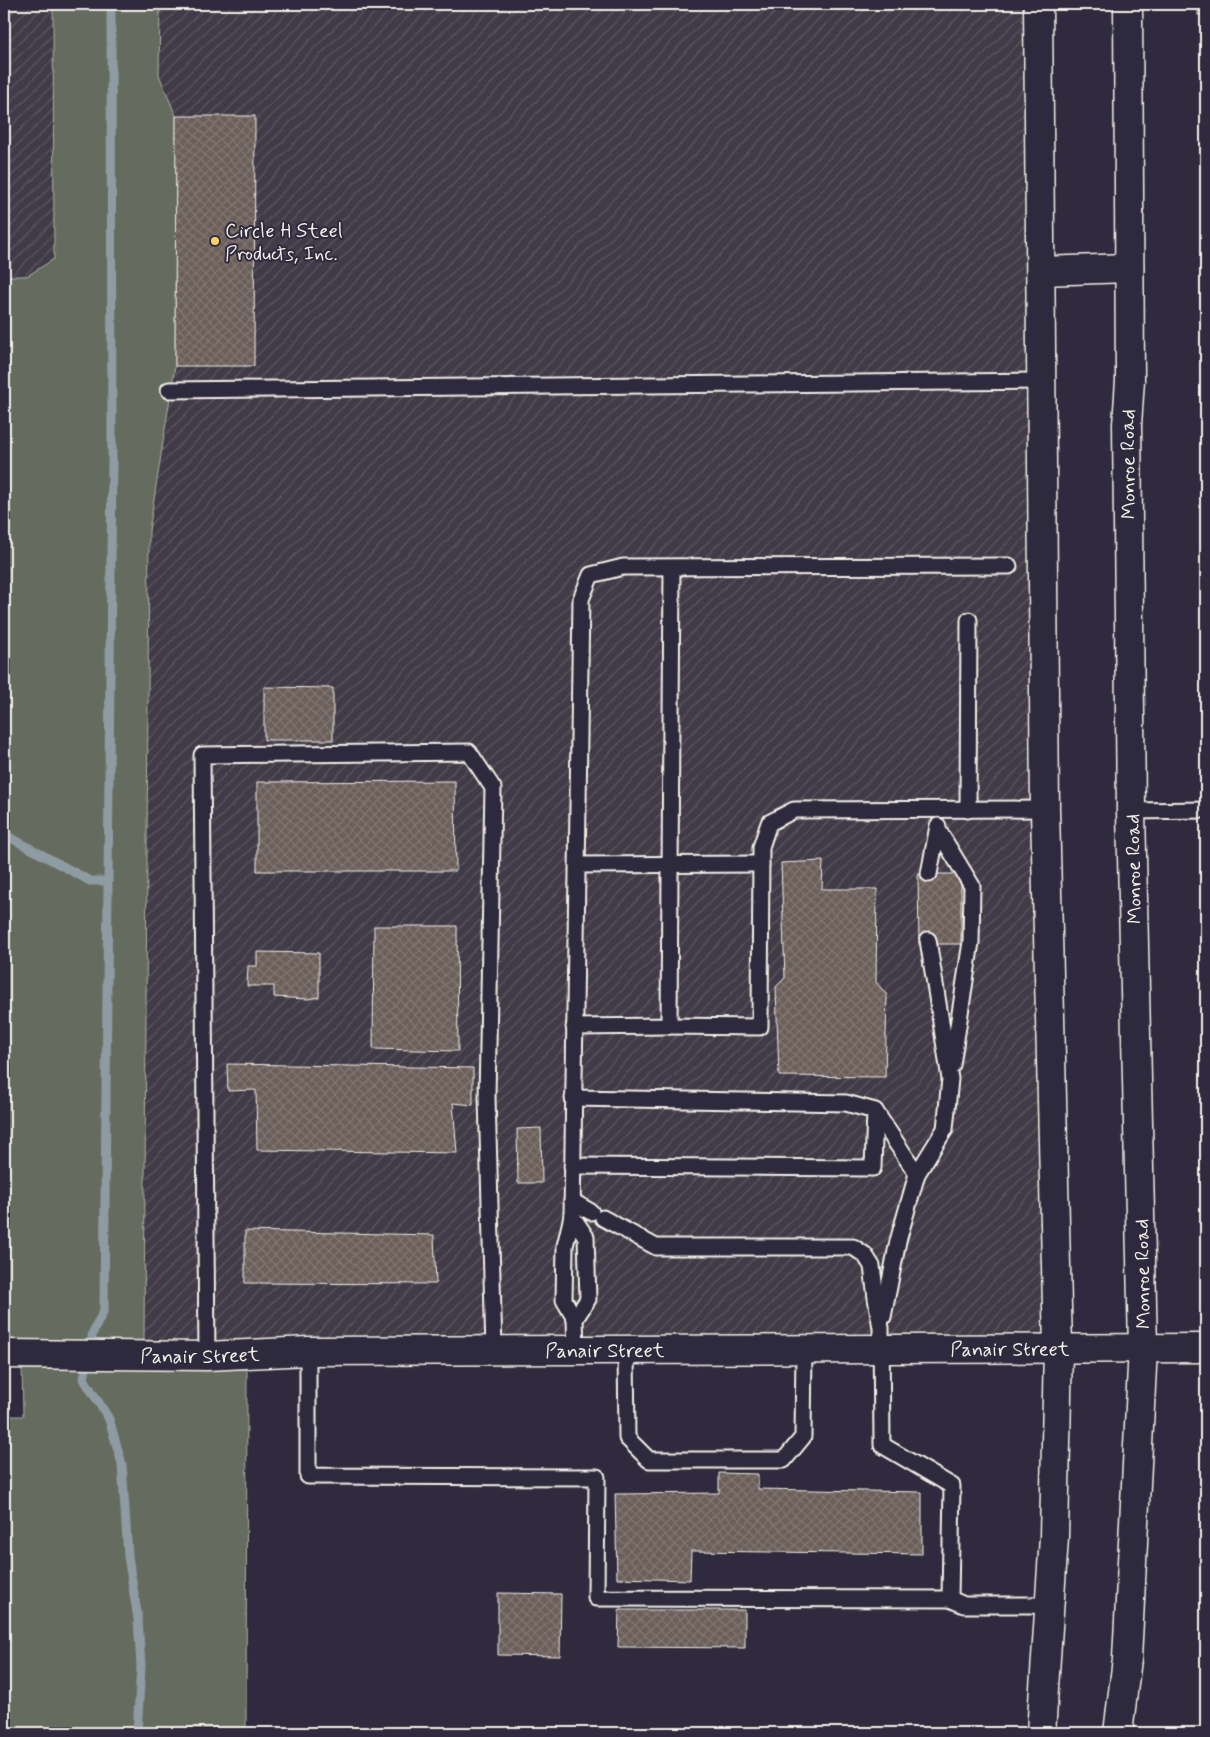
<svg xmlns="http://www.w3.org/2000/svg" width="1210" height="1737" font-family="Mynerve,sans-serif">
<defs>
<pattern id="industrial-furrows" width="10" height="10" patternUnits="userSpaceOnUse" patternTransform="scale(1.25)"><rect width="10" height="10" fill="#413a46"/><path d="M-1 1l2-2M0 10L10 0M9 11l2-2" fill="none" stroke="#5d5761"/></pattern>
<pattern id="building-cross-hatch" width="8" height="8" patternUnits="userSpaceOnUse" patternTransform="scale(1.25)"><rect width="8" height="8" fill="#6b5e5a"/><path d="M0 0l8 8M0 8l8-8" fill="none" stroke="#817672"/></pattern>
</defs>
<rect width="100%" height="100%" fill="#2f2a3d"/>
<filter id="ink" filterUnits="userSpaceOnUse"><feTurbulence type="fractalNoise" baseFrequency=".02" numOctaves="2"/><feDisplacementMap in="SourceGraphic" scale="10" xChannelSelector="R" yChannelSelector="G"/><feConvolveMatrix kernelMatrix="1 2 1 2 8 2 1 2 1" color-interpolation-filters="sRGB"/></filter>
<g filter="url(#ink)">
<path fill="url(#industrial-furrows)" d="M4,4H1027L1046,1338L144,1341L4,1340Z"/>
<g fill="#656c5f" stroke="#acaea4">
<path d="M53,4H160L159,75L176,116L175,366L149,531L144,1341L4,1340V276H27L54,259Z"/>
<path d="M22,1369H247L246,1733H4V1416H23Z"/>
</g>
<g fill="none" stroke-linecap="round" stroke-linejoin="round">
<g stroke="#8e9ba2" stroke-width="9">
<path d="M111,4L112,459L104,1310L93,1332L84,1379L109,1419L122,1464L128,1556L138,1619L141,1666L137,1733"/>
<path d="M4,834L90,881H108"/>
</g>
</g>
<g fill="url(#building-cross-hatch)" stroke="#f4f1e8">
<rect x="1198" y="4" width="8" height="11"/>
<path d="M176,116H255L254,366H175Z"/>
<path d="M264,687L333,688V740H264Z"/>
<path d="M455,781L456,871H257V782Z"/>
<path d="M823,861L822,889H877L876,982L887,995L885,1077L779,1076L776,987L785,978L781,863Z"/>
<path d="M918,874H961V944H919Z"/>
<path d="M374,926H457L458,1051L373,1049Z"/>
<path d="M257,952L319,953V997L308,999L274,997V986H247L248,966H257Z"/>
<path d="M227,1064L473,1068V1105L453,1103L457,1153L257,1150L256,1090L228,1091Z"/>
<path d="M541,1128L542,1183H518L517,1129Z"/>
<path d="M245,1231L434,1235L436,1284L245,1283Z"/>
<path d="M719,1473L758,1474V1489L922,1492V1554L691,1551L690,1580L617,1578L615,1494L719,1493Z"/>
<path d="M498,1593L561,1594L560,1656L498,1655Z"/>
<path d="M619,1610H745V1648L618,1647Z"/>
</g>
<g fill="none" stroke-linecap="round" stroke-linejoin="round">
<g stroke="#f4f1e8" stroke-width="19">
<g id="service">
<path d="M169,390L1042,381"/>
<path d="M968,810L969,620"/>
<path d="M1131,811L1206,810"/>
<path d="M938,830L972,886L971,942L952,1065"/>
<path d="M577,865L761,864"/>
<path d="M929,874L938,826"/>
<path d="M669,1026L760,1027L761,847L769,823L794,810L1045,809"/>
<path d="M574,1027L669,1026L672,568"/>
<path d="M573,1098L846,1103L875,1111L917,1174"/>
<path d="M572,1166L873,1168L875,1111"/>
<path d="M572,1201L591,1212"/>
<path d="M572,1216L586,1237L588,1299L575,1319"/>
<path d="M883,1317L898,1241L917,1174L945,1129L950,1079L928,940"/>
<path d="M576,1350L575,1319L564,1300L565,1246L572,1216L581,599L591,575L623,567L1009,566"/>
<path d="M626,1350L627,1438L649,1460H784L803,1437L804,1349"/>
<path d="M308,1351V1476L597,1477L596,1598L950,1599L952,1486L882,1445L881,1328L876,1298L872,1266L865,1255L853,1247H656L603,1218"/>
<path d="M207,1356L202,755L469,752L493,788L487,1097L494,1350"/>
<path d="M950,1599L964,1605H1050"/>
</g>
</g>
<g stroke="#f4f1e8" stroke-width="31">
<g id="minor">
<path id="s1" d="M4,1354L207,1356L308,1351L1206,1348"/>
</g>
</g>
<g stroke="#f4f1e8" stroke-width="31">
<path id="tertiary" d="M1041,271L1129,268"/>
</g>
<g stroke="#f4f1e8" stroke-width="31">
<g id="secondary">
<path d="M1038,4L1045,809L1058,1348L1054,1537L1041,1733"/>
<path id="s2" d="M1118,1733L1127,1659L1143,1348L1131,811L1127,425L1130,380L1128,4"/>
</g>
</g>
<use href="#service" stroke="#2f2a3d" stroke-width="15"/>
<use href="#minor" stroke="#2f2a3d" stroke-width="28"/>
<use href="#tertiary" stroke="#2f2a3d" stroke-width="28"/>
<use href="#secondary" stroke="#2f2a3d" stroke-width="28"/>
</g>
</g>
<circle fill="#ffd166" stroke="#2f2a3d" stroke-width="2" cx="215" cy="241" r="5"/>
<g text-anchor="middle" stroke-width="4" stroke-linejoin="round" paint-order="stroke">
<g font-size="20" fill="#f4f1e8" stroke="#2f2a3d" text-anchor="start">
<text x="225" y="237">Circle H Steel<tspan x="225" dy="23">Products, Inc.</tspan></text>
</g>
<g font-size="20" fill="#f4f1e8" stroke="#2f2a3d">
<text dy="7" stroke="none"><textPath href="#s2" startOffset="1270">Monroe Road</textPath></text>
<text transform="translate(1133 869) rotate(-91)" y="7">Monroe Road</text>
<text transform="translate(1142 1274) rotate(-91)" y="7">Monroe Road</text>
<text dy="7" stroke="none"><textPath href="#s1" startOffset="1006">Panair Street</textPath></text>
<text dy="7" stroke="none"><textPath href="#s1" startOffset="601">Panair Street</textPath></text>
<text dy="7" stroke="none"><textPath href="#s1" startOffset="196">Panair Street</textPath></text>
</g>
</g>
<rect width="1210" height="1737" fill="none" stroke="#2f2a3d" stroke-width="20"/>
<rect x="10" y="10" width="1190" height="1717" fill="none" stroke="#f4f1e8" stroke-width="2" filter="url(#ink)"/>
</svg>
